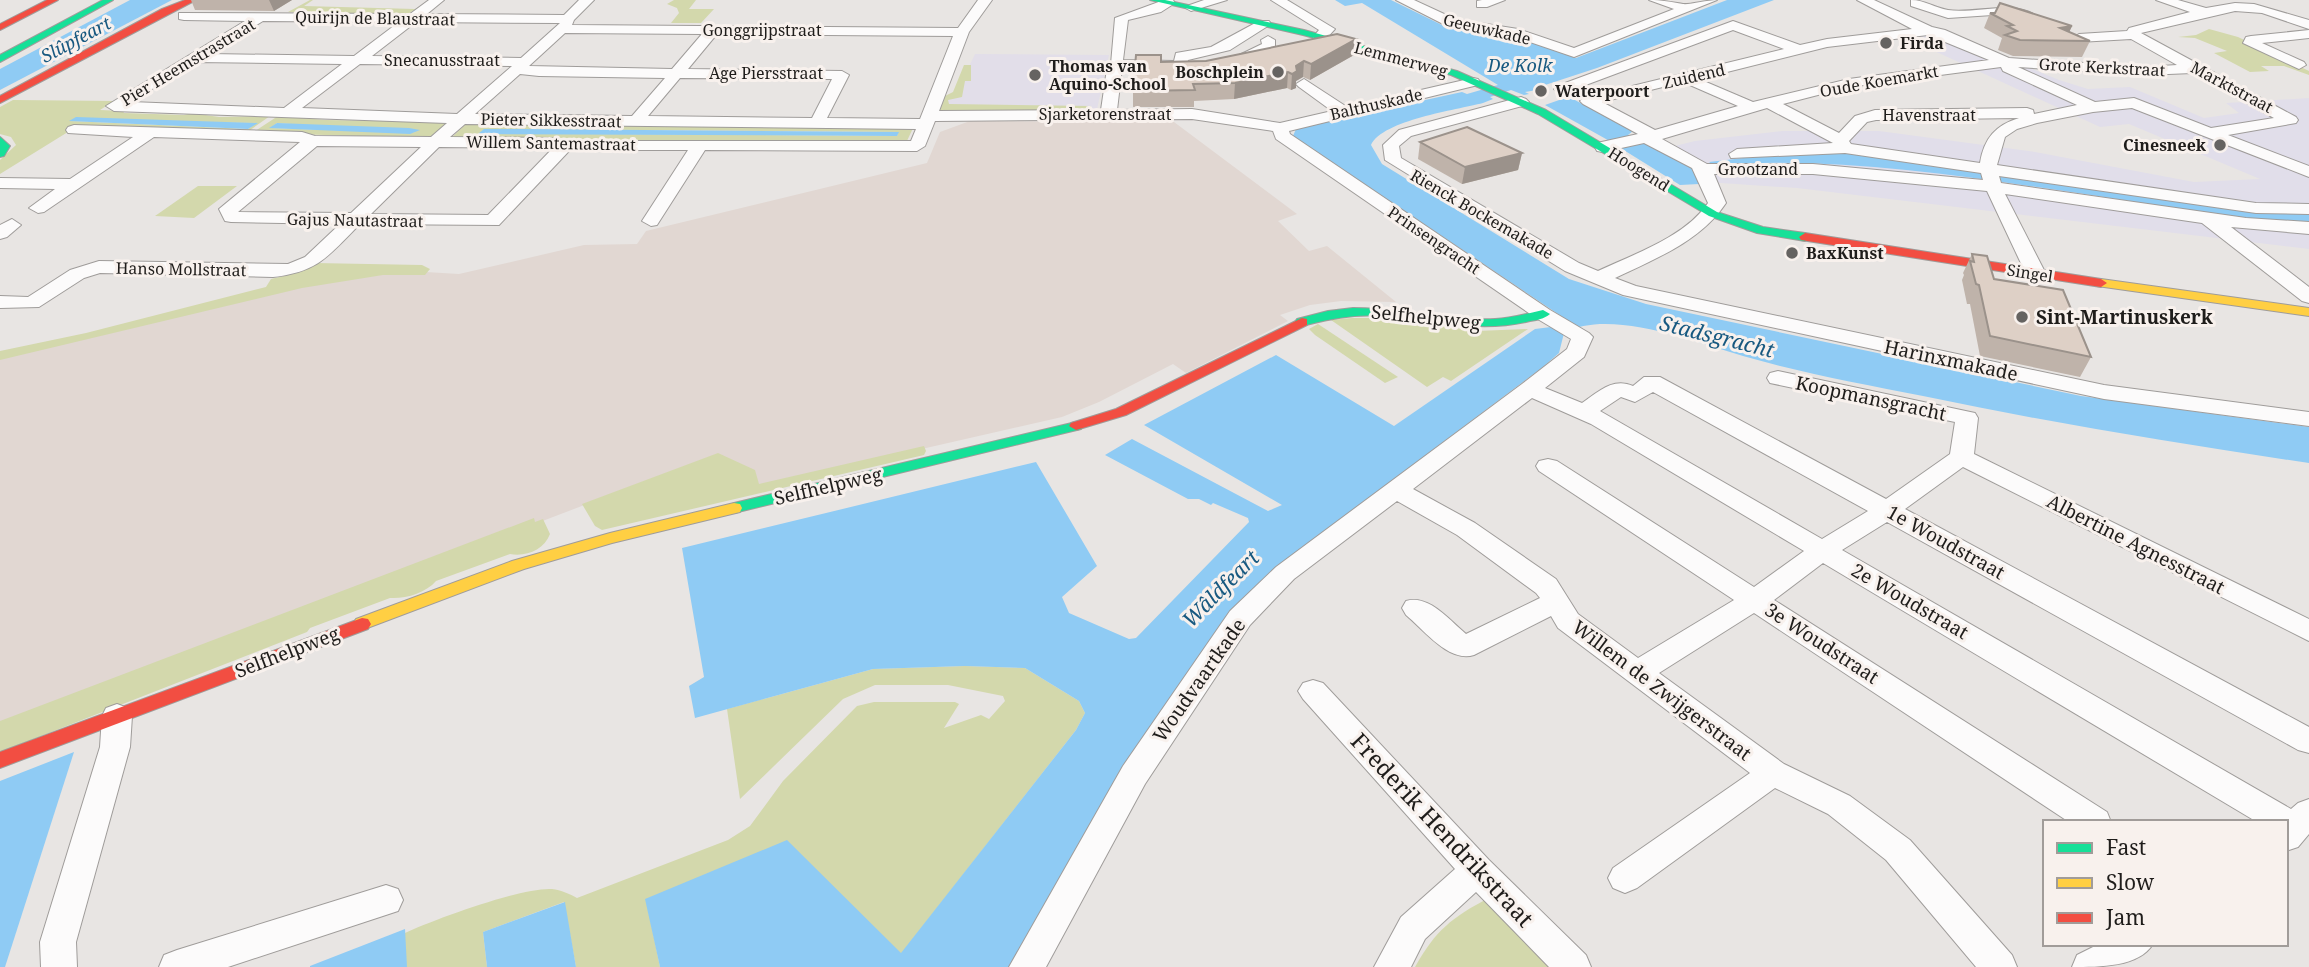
<svg xmlns="http://www.w3.org/2000/svg" width="2309" height="967" font-family="'Noto Serif',serif">
<rect width="100%" height="100%" fill="#e8e5e3"/>
<path fill="#e1deea" d="M1948,34L2059,80L2088,89L2130,87L2204,118L2239,113L2226,103L2309,98V249L1797,188L1691,181L1655,151L1695,141L1783,131H1879L2035,152L2194,182L2260,179L2129,124L2100,127L1904,37Z"/>
<path fill="#e1d7d2" d="M970,121L1174,122L1297,214L1278,221L1309,251L1327,246L1396,302L1341,301L1310,305L1280,315L1288,321L1186,373L1173,364L1099,402L1062,417L616,519L587,504L0,729V357L286,288L409,271L459,274L584,245L637,244L646,231L927,163L940,132Z"/>
<path fill="#e2dee9" d="M975,54L1109,55L1097,109L943,108L946,98L956,94Z"/>
<g fill="#d3d8ac" fill-rule="evenodd">
<path d="M310,0H313L304,6L415,9L430,1L404,16L310,15L313,13L288,12Z"/>
<path d="M674,0H696L689,9H714L701,23H671L679,13L677,8L667,4Z"/>
<path d="M2209,29L2238,37L2309,71V75L2284,66H2261L2269,71L2250,72L2214,53L2227,51L2195,38L2178,37L2196,35Z"/>
<path d="M964,65H971V81H965L962,97L948,100L949,104L1091,106L1090,110H940L943,97L953,92Z"/>
<path d="M13,100L114,101L100,110L123,111L124,113L184,115L192,113L219,117L270,116L246,133L76,127L0,174V160L16,145L11,137L0,134V107ZM70,121L256,123L248,129Z"/>
<path d="M278,116L326,120L444,122L447,124L432,138L252,133ZM277,123L417,133L270,128Z"/>
<path d="M467,123L914,126L906,143L449,140ZM523,129L898,132L897,136L479,133Z"/>
<path d="M198,186H237L194,218L155,216Z"/>
<path d="M315,263L422,265L430,269L425,275H383L302,288L0,360V351L86,333L266,287L271,279L300,272Z"/>
<path d="M1352,318H1387L1477,331L1528,329L1451,381L1443,377L1427,387L1331,320Z"/>
<path d="M1318,324L1398,377L1385,383L1315,335L1309,329Z"/>
<path d="M924,446L926,451L924,455L602,530L595,526L582,504L718,453L755,470L759,484Z"/>
<path d="M534,518L535,522L543,519L550,534C544,550 526,557 510,554L436,581C426,593 405,599 390,598L310,628L307,632L0,752V721Z"/>
<path d="M965,666L1025,668L1079,701L1085,713L1076,730L901,954L859,914L646,899L660,967H576L564,902L483,932L487,967H397L405,933C433,920 522,887 552,889C561,890 570,894 577,898L728,840L750,826L783,781L857,706L874,702H955L959,704L944,728L981,715L989,719L1005,701L1003,696L948,685H875L843,699L740,799L727,709L873,669Z"/>
<path d="M1489,898L1550,967H1415C1435,931 1452,917 1489,898Z"/>
</g>
<g fill="#8fcbf4">
<path d="M130,0H172L0,90V69Z"/>
<path d="M1335,0H1391L1444,26L1511,34L1576,58L1727,0H1774L1597,68L1542,86L1543,89L1525,92L1529,94L1524,95L1511,90L1490,97L1493,99L1483,103C1456,110 1383,120 1371,145L1382,164L1569,279L1646,304L2081,396L2309,427V463C2180,444 2052,423 1923,396C1863,384 1802,373 1743,356C1694,342 1610,308 1564,333L1559,353L1543,367L1302,548L1015,967H660L645,899L787,840L901,953L1076,730L1085,713L1079,701L1025,668L965,666L873,669L695,718L689,686L704,677L682,548L1036,462L1097,566L1062,597L1069,613L1129,639L1136,638L1249,522L1248,518L1213,503L1211,505L1199,499H1188L1105,455L1132,439L1268,511L1282,505L1144,425L1276,355L1394,426L1535,329L1551,327L1564,318L1293,136L1296,129L1301,127L1462,92L1467,94L1498,85L1362,3L1345,6Z"/>
<path d="M1562,99H1573L1633,131L1628,135L1693,168L1699,184L1680,185L1606,139L1545,105Z"/>
<path d="M76,117L258,123L248,129L69,121Z"/>
<path d="M277,123L409,128L420,130L410,134L269,128Z"/>
<path d="M484,129H523L899,132L897,136L478,134Z"/>
<path d="M1786,153H1850L2258,211L2309,214V222C2249,221 2189,210 2130,201C1992,181 1853,155 1713,165L1709,162Z"/>
<path d="M74,752L5,967H0V781Z"/>
<path d="M565,902L576,967H487L483,932Z"/>
<path d="M405,929L407,967H310V966Z"/>
</g>
<g fill="none" stroke-linecap="round" stroke-linejoin="round">
<g stroke="#9f9c9a" stroke-width="2">
<g id="street">
<path d="M429,0H444L427,14L564,15L579,0H594L574,20L572,25L958,28L978,0H992L969,32L939,111L1101,110L1107,69L1111,64L1115,18L1164,0H1173L1175,3L1161,12L1128,20L1123,60L1174,61L1176,53L1211,47L1259,21H1269L1271,24L1230,50L1188,60L1186,69L1122,68L1117,110L1192,109L1280,123L1332,111L1299,87L1296,84L1304,79L1347,107L1473,78L1478,79L1480,82L1478,85L1289,131L1290,134L1550,310L1589,333L1593,337L1584,357L1545,388L1582,403C1598,392 1613,377 1633,386L1644,377H1660L1886,499L1950,454L1955,422L1770,383L1767,378L1770,373L1778,371L1975,413L1978,418L1974,454L2309,619V641L1963,467L1905,509L2309,727V753L2298,750L1887,522L1842,550L2291,809L2298,803L2309,799V834L2298,847L2286,851V822H2257L1823,563L1774,600L2107,812L2111,822H2069L1754,613L1659,673L1784,764L1850,796L1910,840L2012,955L2017,967H1976L1886,860L1828,814L1775,788L1637,888L1625,893L1613,888L1608,878L1613,868L1750,773L1558,628L1551,616L1474,655C1449,663 1424,630 1406,615L1402,608L1406,601C1429,594 1450,621 1466,634L1540,598L1536,593L1457,535L1397,501L1294,579L1250,625L1145,784L1046,967H1009L1123,766L1230,611L1276,567L1522,384L1567,349L1571,339L1536,318L1276,139L1273,131L1192,119L935,121L925,146L917,151L705,150L657,225L651,226L642,221L688,150H570L499,225L360,224C329,255 319,272 273,277L100,273L84,278L39,307L0,308V296L28,297L70,270L99,261L288,264L305,257L340,224L231,222L225,221L219,209L300,142L154,137L44,212L38,213L29,208L55,189L0,188V178L70,179L133,137L68,133L66,130L68,127L74,125L302,132L315,136L431,137L447,123L114,111L106,106L245,21L184,20L179,19V13L410,14ZM263,21L399,22L354,56L209,54ZM416,22L560,23L521,58L372,56ZM565,33L702,34L672,69L529,66ZM717,34L953,36L920,119L827,118L849,75L842,71L688,69ZM196,62L342,64L284,108L131,102ZM360,64L512,66L457,114L302,108ZM520,74L539,76L665,78L632,116L475,114ZM680,78L832,79L812,118L648,116ZM465,124L916,129L911,141H565L551,138L450,137ZM317,146L421,147L351,213L238,212ZM439,147L551,148H553L488,215L371,214ZM1653,392L1868,511L1822,539L1600,411L1621,397L1635,402ZM1532,398L1591,424L1804,551L1754,587L1557,461L1548,459L1539,461L1536,466L1539,471L1734,600L1638,658L1578,614L1556,579L1475,523L1413,489Z"/>
<path d="M1204,0H1227L1191,11L1184,7Z"/>
<path d="M1271,0H1287L1335,29L1325,40H1315L1313,37L1319,30Z"/>
<path d="M1396,0H1414L1455,19L1518,29L1574,48L1674,9L1649,0C1662,0 1671,2 1683,4C1689,5 1707,0 1717,0L1574,57L1515,37L1447,26Z"/>
<path d="M1482,0H1505L1487,7H1477V1Z"/>
<path d="M1857,0H1874L1932,27L1945,30L2009,58L2145,67L2177,65L2131,39L2079,42L2072,38L2079,34L2127,31L2129,28L2190,12L2156,0H2178L2206,8L2235,3L2254,4L2309,20V29L2262,13L2235,11L2141,33L2296,117L2298,120L2296,123L2228,135L2309,166V177L2132,108L2093,112L2037,123L2017,129L2005,137L1997,165L2256,203L2309,204V214L2256,213L1999,176L2001,183L2246,218L2309,222V234L2231,227L2309,287V303L2302,301L2202,223L2005,194L2046,274L2036,280L2026,274L1987,191L1813,174H1714L1726,203C1701,241 1655,259 1615,278L1636,286L2104,385L2309,412V426L2104,399L1623,295L1565,271L1385,160L1383,145L1399,130L1521,97L1526,99L1529,102L1526,105L1411,136L1399,146L1401,158L1579,263L1598,271C1634,254 1685,237 1708,203L1692,168L1644,143L1603,152L1597,151L1595,147L1597,143L1638,134L1583,104L1580,101L1583,98L1784,49L1733,30L1567,92H1557L1554,89L1557,86L1733,21L1800,45L1827,39L1912,29ZM1928,35L1989,60L1849,79L1753,102L1699,79L1827,47ZM2001,67L2003,71L2077,105L2034,114L2033,110L2027,108L1875,110L1855,116L1839,133L1783,104L1849,87ZM2018,67L2145,75L2192,73L2274,118L2211,128L2134,98L2095,102ZM1683,82L1738,106L1655,130L1602,102ZM1767,108L1833,143L1737,149L1729,154L1731,158L1845,153L1981,173L1983,180L1813,164H1707L1662,139ZM2019,118C1996,125 1984,138 1980,163L1851,144L1849,141L1867,122L1876,120Z"/>
<path d="M1911,0C1925,0 1935,8 1948,10C1975,14 2012,0 2035,15L2028,19L2007,14L1948,18L1911,6Z"/>
<path d="M2309,30V38L2262,43L2304,62L2306,65L2299,69L2243,43L2246,37L2251,36Z"/>
<path d="M1268,36L1275,40V49L1241,65H1231L1229,62L1231,59L1262,44L1261,40Z"/>
<path d="M12,219L21,225L7,237L0,239V225Z"/>
<path d="M1313,680L1323,683L1489,860L1586,955L1591,967H1549L1476,892L1425,939L1411,967H1374L1401,917L1455,869L1303,699L1298,691L1303,683Z"/>
<path d="M117,704L128,708L132,716L130,747L76,942L77,967H41L40,942L100,747L102,716L106,708Z"/>
<path d="M386,885L398,889L403,900L398,911L228,967H159L164,955L177,950Z"/>
<path d="M2099,944H2153C2139,967 2100,967 2072,967L2077,955Z"/>
</g>
</g>
<g stroke="#9f9c9a" stroke-width="2">
<g id="fast">
<path d="M103,0H113L0,62V55Z"/>
<path d="M1150,0H1165L1304,30L1457,71L1546,110L1717,212L1763,227L1805,233L1811,237L1805,241L1757,233L1709,216L1538,114L1451,75L1303,35Z"/>
<path d="M0,137L10,146L4,156L0,157Z"/>
<path d="M1353,308C1401,308 1447,321 1495,319C1511,318 1527,314 1543,310L1550,314C1544,319 1537,320 1530,321C1478,334 1429,319 1378,316C1351,314 1327,320 1302,326L1295,322L1297,319L1328,311Z"/>
<path d="M1076,422L1083,426L1081,429L734,513L726,508L734,503Z"/>
</g>
</g>
<g stroke="#9f9c9a" stroke-width="2">
<g id="slow">
<path d="M2101,279L2309,308V316L2097,286L2095,283Z"/>
<path d="M734,503L740,504L742,508L740,512L612,543L524,569L362,630L356,629L353,624L356,619L512,561L610,533Z"/>
</g>
</g>
<g stroke="#9f9c9a" stroke-width="2">
<g id="jam">
<path d="M47,0H58L0,30V24Z"/>
<path d="M185,0H196L0,103V96L162,9Z"/>
<path d="M1805,233L2101,279L2107,283L2101,287L1801,240L1799,237Z"/>
<path d="M1302,318L1307,319V325L1126,415L1076,430L1069,426L1071,423L1116,409Z"/>
<path d="M362,618L368,619L371,624L368,629L0,768V752Z"/>
</g>
</g>
<use href="#street" fill="#fcfbfb" fill-rule="evenodd"/>
<use href="#fast" fill="#16e098" fill-rule="evenodd"/>
<use href="#slow" fill="#ffcf43" fill-rule="evenodd"/>
<use href="#jam" fill="#f24e42" fill-rule="evenodd"/>
</g>
<g fill="#bfb3aa">
<path d="M191,0H292L274,11L195,10Z"/>
<path d="M1990,13L2072,26L2069,32L2090,41L2082,57L2013,56L1998,50L2002,38L1984,28Z"/>
<path d="M1354,55L1310,80L1303,77L1296,81V88L1291,90L1287,88L1234,99L1194,101V107H1133V91L1161,62Z"/>
<path d="M1420,142L1522,153L1518,170L1462,184L1418,159Z"/>
<path d="M1972,254L1994,279L2091,357L2080,377L1980,356L1970,304H1967L1962,280L1964,275L1963,273Z"/>
</g>
<g fill="#9b928b">
<path d="M269,0H292L274,11Z"/>
<path d="M2072,26L2065,41L2060,28Z"/>
<path d="M1356,39L1354,55L1310,80L1311,64Z"/>
<path d="M1304,61L1303,77L1296,81V88L1291,90L1292,74L1296,66Z"/>
<path d="M1288,72L1287,88L1234,99L1235,83Z"/>
<path d="M1522,153L1518,170L1462,184L1465,167Z"/>
</g>
<g fill="#ded0c6" stroke="#9b928b" stroke-width="2">
<path d="M2000,3L2072,26L2060,28L2090,41L2020,40L2005,35L2017,31L2007,26L2013,25L1990,13H1995Z"/>
<path d="M1337,34L1356,39L1311,64L1304,61L1296,66L1297,71L1292,74L1288,72L1235,83L1193,84L1195,90L1133,91L1136,55H1161V62L1206,61Z"/>
<path d="M1467,127L1522,153L1465,167L1420,142Z"/>
<path d="M1972,254L1987,256L1994,279L2063,290L2091,357L1990,336L1979,285L1976,284L1970,261L1974,262Z"/>
</g>
<g fill="#656361" stroke="#f8f1ed" stroke-width="2.5">
<circle cx="1886" cy="43" r="7"/>
<circle cx="1278" cy="72" r="7"/>
<circle cx="1035" cy="75" r="7"/>
<circle cx="1541" cy="91" r="7"/>
<circle cx="2220" cy="145" r="7"/>
<circle cx="1792" cy="253" r="7"/>
<circle cx="2022" cy="317" r="7"/>
</g>
<g text-anchor="middle" stroke-width="6" stroke-linejoin="round" paint-order="stroke">
<g font-size="16" fill="#1f1d1b" stroke="#f8f1ed">
<text transform="translate(375 18) rotate(1)" y="6">Quirijn de Blaustraat</text>
<text transform="translate(1487 29) rotate(13)" y="6">Geeuwkade</text>
<text x="762" y="36">Gonggrijpstraat</text>
<text transform="translate(1401 59) rotate(15)" y="6">Lemmerweg</text>
<text x="442" y="66">Snecanusstraat</text>
<text transform="translate(188 62) rotate(-31)" y="6">Pier Heemstrastraat</text>
<text transform="translate(2102 67) rotate(3)" y="6">Grote Kerkstraat</text>
<text x="766" y="79">Age Piersstraat</text>
<text transform="translate(1694 76) rotate(-13)" y="6">Zuidend</text>
<text transform="translate(1879 81) rotate(-10)" y="6">Oude Koemarkt</text>
<text transform="translate(2232 87) rotate(28)" y="6">Marktstraat</text>
<text transform="translate(1376 104) rotate(-13)" y="6">Balthuskade</text>
<text x="1105" y="120">Sjarketorenstraat</text>
<text x="1929" y="121">Havenstraat</text>
<text transform="translate(551 120) rotate(1)" y="6">Pieter Sikkesstraat</text>
<text transform="translate(551 143) rotate(1)" y="6">Willem Santemastraat</text>
<text transform="translate(1639 169) rotate(32)" y="6">Hoogend</text>
<text x="1758" y="175">Grootzand</text>
<text transform="translate(1482 214) rotate(30)" y="6">Rienck Bockemakade</text>
<text transform="translate(355 220) rotate(1)" y="6">Gajus Nautastraat</text>
<text transform="translate(1434 240) rotate(34)" y="6">Prinsengracht</text>
<text transform="translate(181 269) rotate(1)" y="6">Hanso Mollstraat</text>
<text transform="translate(2030 273) rotate(9)" y="6">Singel</text>
</g>
<g font-size="16" font-weight="bold" fill="#1f1d1b" stroke="#f8f1ed" text-anchor="start">
<text x="1900" y="49">Firda</text>
<text x="1049" y="72">Thomas van<tspan x="1049" dy="18">Aquino-School</tspan></text>
<text x="1264" y="78" text-anchor="end">Boschplein</text>
<text x="1555" y="97">Waterpoort</text>
<text x="2206" y="151" text-anchor="end">Cinesneek</text>
<text x="1806" y="259">BaxKunst</text>
</g>
<g font-size="18" font-style="italic" fill="#185980" stroke="#f8f1ed">
<text transform="translate(76 40) rotate(-28)" y="6">Slûpfeart</text>
<text x="1520" y="72">De Kolk</text>
</g>
<g font-size="19" fill="#1f1d1b" stroke="#f8f1ed">
<text transform="translate(1426 317) rotate(6)" y="7">Selfhelpweg</text>
<text transform="translate(1951 360) rotate(12)" y="7">Harinxmakade</text>
<text transform="translate(1871 398) rotate(12)" y="7">Koopmansgracht</text>
<text transform="translate(828 486) rotate(-13)" y="7">Selfhelpweg</text>
<text transform="translate(1946 542) rotate(29)" y="7">1e Woudstraat</text>
<text transform="translate(2136 544) rotate(27)" y="7">Albertine Agnesstraat</text>
<text transform="translate(1910 601) rotate(30)" y="7">2e Woudstraat</text>
<text transform="translate(1822 643) rotate(33)" y="7">3e Woudstraat</text>
<text transform="translate(287 652) rotate(-21)" y="7">Selfhelpweg</text>
<text transform="translate(1199 680) rotate(-55)" y="7">Woudvaartkade</text>
<text transform="translate(1662 690) rotate(37)" y="7">Willem de Zwijgerstraat</text>
</g>
<g font-size="19" font-weight="bold" fill="#1f1d1b" stroke="#f8f1ed" text-anchor="start">
<text x="2036" y="324">Sint-Martinuskerk</text>
</g>
<g font-size="21" font-style="italic" fill="#185980" stroke="#f8f1ed">
<text transform="translate(1717 337) rotate(14)" y="7">Stadsgracht</text>
<text transform="translate(1221 589) rotate(-45)" y="7">Wâldfeart</text>
</g>
<g font-size="23" fill="#1f1d1b" stroke="#f8f1ed">
<text transform="translate(1442 830) rotate(47)" y="8">Frederik Hendrikstraat</text>
</g>
</g>
<rect x="2043" y="820" width="245" height="126" fill="#f8f1ed" stroke="#a19c99" stroke-width="2"/>
<rect x="2057" y="843" width="35" height="10" fill="#16e098" stroke="#a19c99" stroke-width="2"/>
<text x="2106" y="855" font-size="21" fill="#1f1d1b">Fast</text>
<rect x="2057" y="878" width="35" height="10" fill="#ffcf43" stroke="#a19c99" stroke-width="2"/>
<text x="2106" y="890" font-size="21" fill="#1f1d1b">Slow</text>
<rect x="2057" y="913" width="35" height="10" fill="#f24e42" stroke="#a19c99" stroke-width="2"/>
<text x="2106" y="925" font-size="21" fill="#1f1d1b">Jam</text>
</svg>
